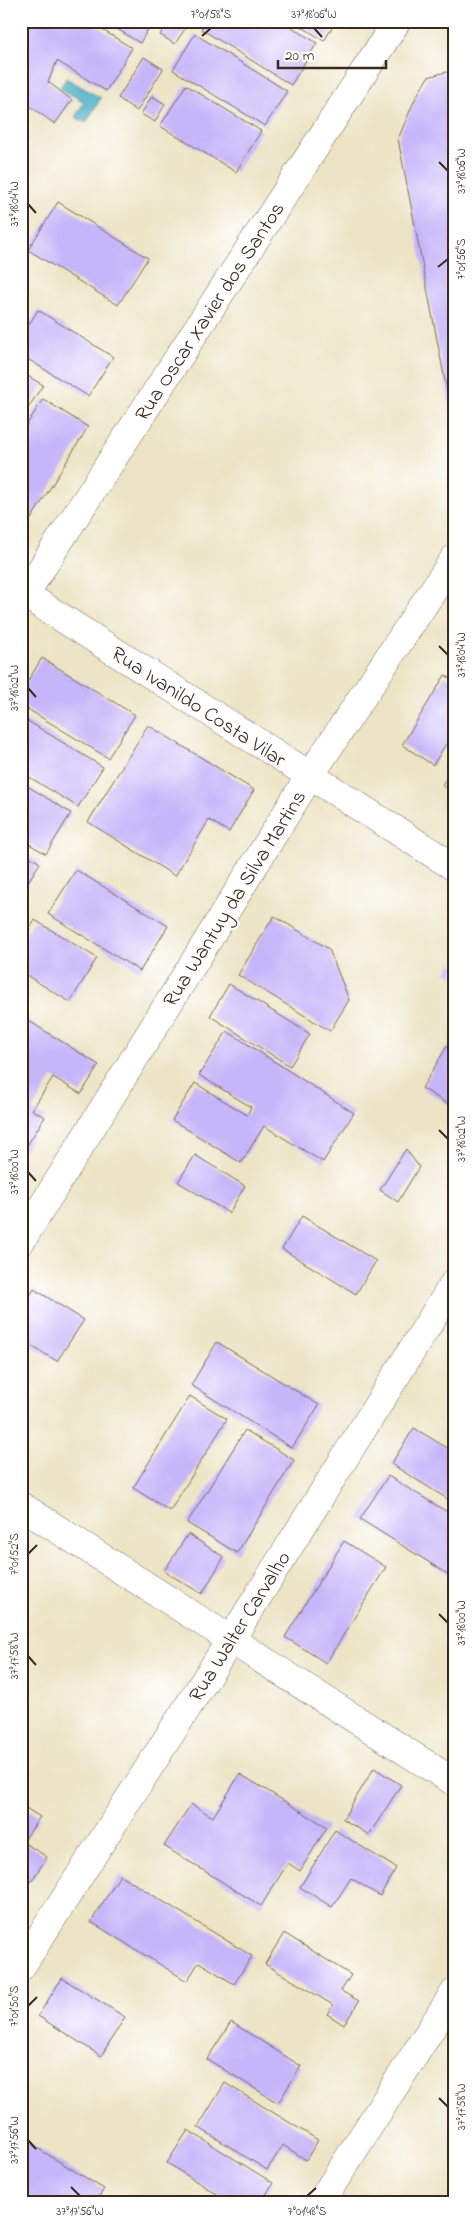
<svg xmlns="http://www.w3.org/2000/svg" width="475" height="2224" font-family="'Indie Flower',sans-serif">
<rect width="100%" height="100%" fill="#fff"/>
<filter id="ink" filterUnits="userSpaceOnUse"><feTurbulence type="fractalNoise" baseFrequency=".02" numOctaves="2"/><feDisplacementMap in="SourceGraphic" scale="10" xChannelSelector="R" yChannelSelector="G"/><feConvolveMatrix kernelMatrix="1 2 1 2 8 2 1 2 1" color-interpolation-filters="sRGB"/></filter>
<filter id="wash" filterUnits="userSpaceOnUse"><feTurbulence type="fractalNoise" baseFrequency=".0096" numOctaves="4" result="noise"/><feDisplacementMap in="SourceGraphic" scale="20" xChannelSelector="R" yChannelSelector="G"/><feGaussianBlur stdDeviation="1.12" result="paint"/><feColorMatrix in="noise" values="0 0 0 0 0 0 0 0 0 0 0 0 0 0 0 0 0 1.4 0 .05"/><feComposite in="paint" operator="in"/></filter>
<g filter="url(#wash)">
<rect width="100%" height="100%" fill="#ede4c5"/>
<path fill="#43adc2" stroke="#3f6c70" d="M66,78L101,98L86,123L75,117L84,102L60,88Z"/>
<g id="blocks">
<g fill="#c5b5f9">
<path d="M21,21H88L132,48L106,91L57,61L48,82L72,100L55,124L21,100Z"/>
<path d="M104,21H153L140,43Z"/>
<path d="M168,21H190L175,44L160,35Z"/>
<path d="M206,21H282L317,43L291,85L201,29Z"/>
<path d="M293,21H336L324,41Z"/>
<path d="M195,34L287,91L265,126L173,70Z"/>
<path d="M144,57L163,69L137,111L118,98Z"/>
<path d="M446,72L454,75L453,422L398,139L415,99L428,77Z"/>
<path d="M186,85L261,131L236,172L160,126Z"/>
<path d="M152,96L165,104L155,122L141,114Z"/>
<path d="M58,202L148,258L118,305L28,250Z"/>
<path d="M38,310L113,357L88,396L21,355V337Z"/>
<path d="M21,372L43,385L21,419Z"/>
<path d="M43,399L88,427L31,519L21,512V434Z"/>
<path d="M42,658L135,715L108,758L21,705V692Z"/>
<path d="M445,675L454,681V731L433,765L402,745Z"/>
<path d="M21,717L103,767L78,807L21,772Z"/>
<path d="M148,725L254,790L229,832L209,820L175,876L88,822Z"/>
<path d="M454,766V793L442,785Z"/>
<path d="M21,782L71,813L46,854L21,839Z"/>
<path d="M21,851L40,863L21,893Z"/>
<path d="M76,870L168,926L140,971L48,914Z"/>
<path d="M274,916L329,949L349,1000L330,1031L238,975Z"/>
<path d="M35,920L97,958L70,1002L21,972V943Z"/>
<path d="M454,960V977L446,972Z"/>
<path d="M229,984L310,1034L290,1066L210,1016Z"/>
<path d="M21,1016L99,1065L81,1094L53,1077L32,1110L45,1117L21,1155Z"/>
<path d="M227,1031L354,1113L323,1162L264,1126L241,1163L172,1120L195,1083L247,1115L251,1107L199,1075Z"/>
<path d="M447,1046L454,1050V1108L422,1088Z"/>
<path d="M406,1149L419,1167L398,1202L380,1190Z"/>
<path d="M195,1155L245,1186L229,1213L178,1182Z"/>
<path d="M302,1216L376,1261L356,1294L282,1249Z"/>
<path d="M34,1289L84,1320L57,1361L21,1340V1309Z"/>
<path d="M217,1342L319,1405L292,1448L191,1385Z"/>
<path d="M454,1367V1382L447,1378Z"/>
<path d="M190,1396L227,1419L170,1511L133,1488Z"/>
<path d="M414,1428L454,1452V1503L391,1464Z"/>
<path d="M245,1430L294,1460L237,1553L187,1523Z"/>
<path d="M388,1476L454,1516V1578L360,1519Z"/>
<path d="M188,1534L224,1557L202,1594L164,1571Z"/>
<path d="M344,1541L386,1567L326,1663L285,1637Z"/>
<path d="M374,1768L401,1785L369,1835L343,1819Z"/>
<path d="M240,1774L327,1827L300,1871L288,1863L261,1906L164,1846L191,1804L213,1817Z"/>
<path d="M21,1805L40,1817L23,1842L47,1857L31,1882L21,1876Z"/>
<path d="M335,1830L396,1868L380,1896L351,1878L332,1907L300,1887Z"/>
<path d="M120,1875L252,1956L234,1984L199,1962L187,1981L91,1922Z"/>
<path d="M284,1933L351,1975L341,1991L359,2001L344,2025L327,2014L333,2005L265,1964Z"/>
<path d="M62,1978L125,2017L101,2056L38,2016Z"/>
<path d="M231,2022L301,2066L278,2103L207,2059Z"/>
<path d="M225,2083L318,2140L306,2160L283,2145L267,2170L198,2127Z"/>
<path d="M188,2130L273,2183L261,2203H231L167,2163Z"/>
<path d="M21,2138L104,2189L95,2203H21Z"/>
</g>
</g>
</g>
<g filter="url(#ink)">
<use href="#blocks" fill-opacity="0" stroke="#796b58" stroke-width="1"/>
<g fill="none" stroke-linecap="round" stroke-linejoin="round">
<g stroke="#796b58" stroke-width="29">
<g id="minor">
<path d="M21,592L454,867"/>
<path d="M21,600L397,21"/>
<path d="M21,1241L309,777L454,559"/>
<path d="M21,1506L454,1782"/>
<path d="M21,1967L230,1641L454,1283"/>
<path d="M320,2203L454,1993"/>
</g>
</g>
<use href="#minor" stroke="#fff" stroke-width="28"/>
</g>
</g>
<path fill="none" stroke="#3b2a1e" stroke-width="2" d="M314,28L322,37M202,36L211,28M439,162L448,171M28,204L36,213M438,267L448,259M439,646L448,655M28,688L36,697M439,1130L448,1139M28,1172L36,1181M28,1554L37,1545M439,1614L448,1623M28,1656L36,1665M28,2006L37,1997M439,2098L448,2107M28,2140L36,2149M71,2187L80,2196M307,2196L316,2188"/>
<g text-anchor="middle" stroke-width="4.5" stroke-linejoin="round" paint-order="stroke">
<g font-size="21" fill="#3b2a1e" stroke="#fff">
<text transform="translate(209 311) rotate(-57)" y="7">Rua Oscar Xavier dos Santos</text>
<text transform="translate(199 706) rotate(33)" y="7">Rua Ivanildo Costa Vilar</text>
<text transform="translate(234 898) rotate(-58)" y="7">Rua Wantuy da Silva Martins</text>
<text transform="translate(239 1626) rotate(-58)" y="7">Rua Walter Carvalho</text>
</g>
</g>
<rect width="475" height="2224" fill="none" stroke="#fff" stroke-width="55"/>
<path d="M278 60v8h108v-8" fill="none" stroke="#3b2a1e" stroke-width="2.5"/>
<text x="285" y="60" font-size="15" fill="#3b2a1e" stroke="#ffffff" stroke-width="4" paint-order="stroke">20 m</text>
<rect x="28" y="28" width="420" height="2168" fill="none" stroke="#3b2a1e" stroke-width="2"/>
<g font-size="12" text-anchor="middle" fill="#3b2a1e">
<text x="211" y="18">7°01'58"S</text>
<text x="314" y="18">37°18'06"W</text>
<text transform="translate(461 171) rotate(-90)" y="4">37°18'06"W</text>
<text transform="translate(14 204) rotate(-90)" y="4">37°18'04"W</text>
<text transform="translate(461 259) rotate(-90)" y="4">7°01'56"S</text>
<text transform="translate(461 655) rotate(-90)" y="4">37°18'04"W</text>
<text transform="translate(14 688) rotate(-90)" y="4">37°18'02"W</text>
<text transform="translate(461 1139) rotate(-90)" y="4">37°18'02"W</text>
<text transform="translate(14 1172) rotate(-90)" y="4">37°18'00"W</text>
<text transform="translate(14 1554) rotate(-90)" y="4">7°01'52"S</text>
<text transform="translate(461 1623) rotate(-90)" y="4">37°18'00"W</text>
<text transform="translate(14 1656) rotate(-90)" y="4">37°17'58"W</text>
<text transform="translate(14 2006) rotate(-90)" y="4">7°01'50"S</text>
<text transform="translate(461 2107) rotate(-90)" y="4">37°17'58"W</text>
<text transform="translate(14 2140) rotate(-90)" y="4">37°17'56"W</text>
<text x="80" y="2215">37°17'56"W</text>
<text x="307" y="2215">7°01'48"S</text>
</g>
</svg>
